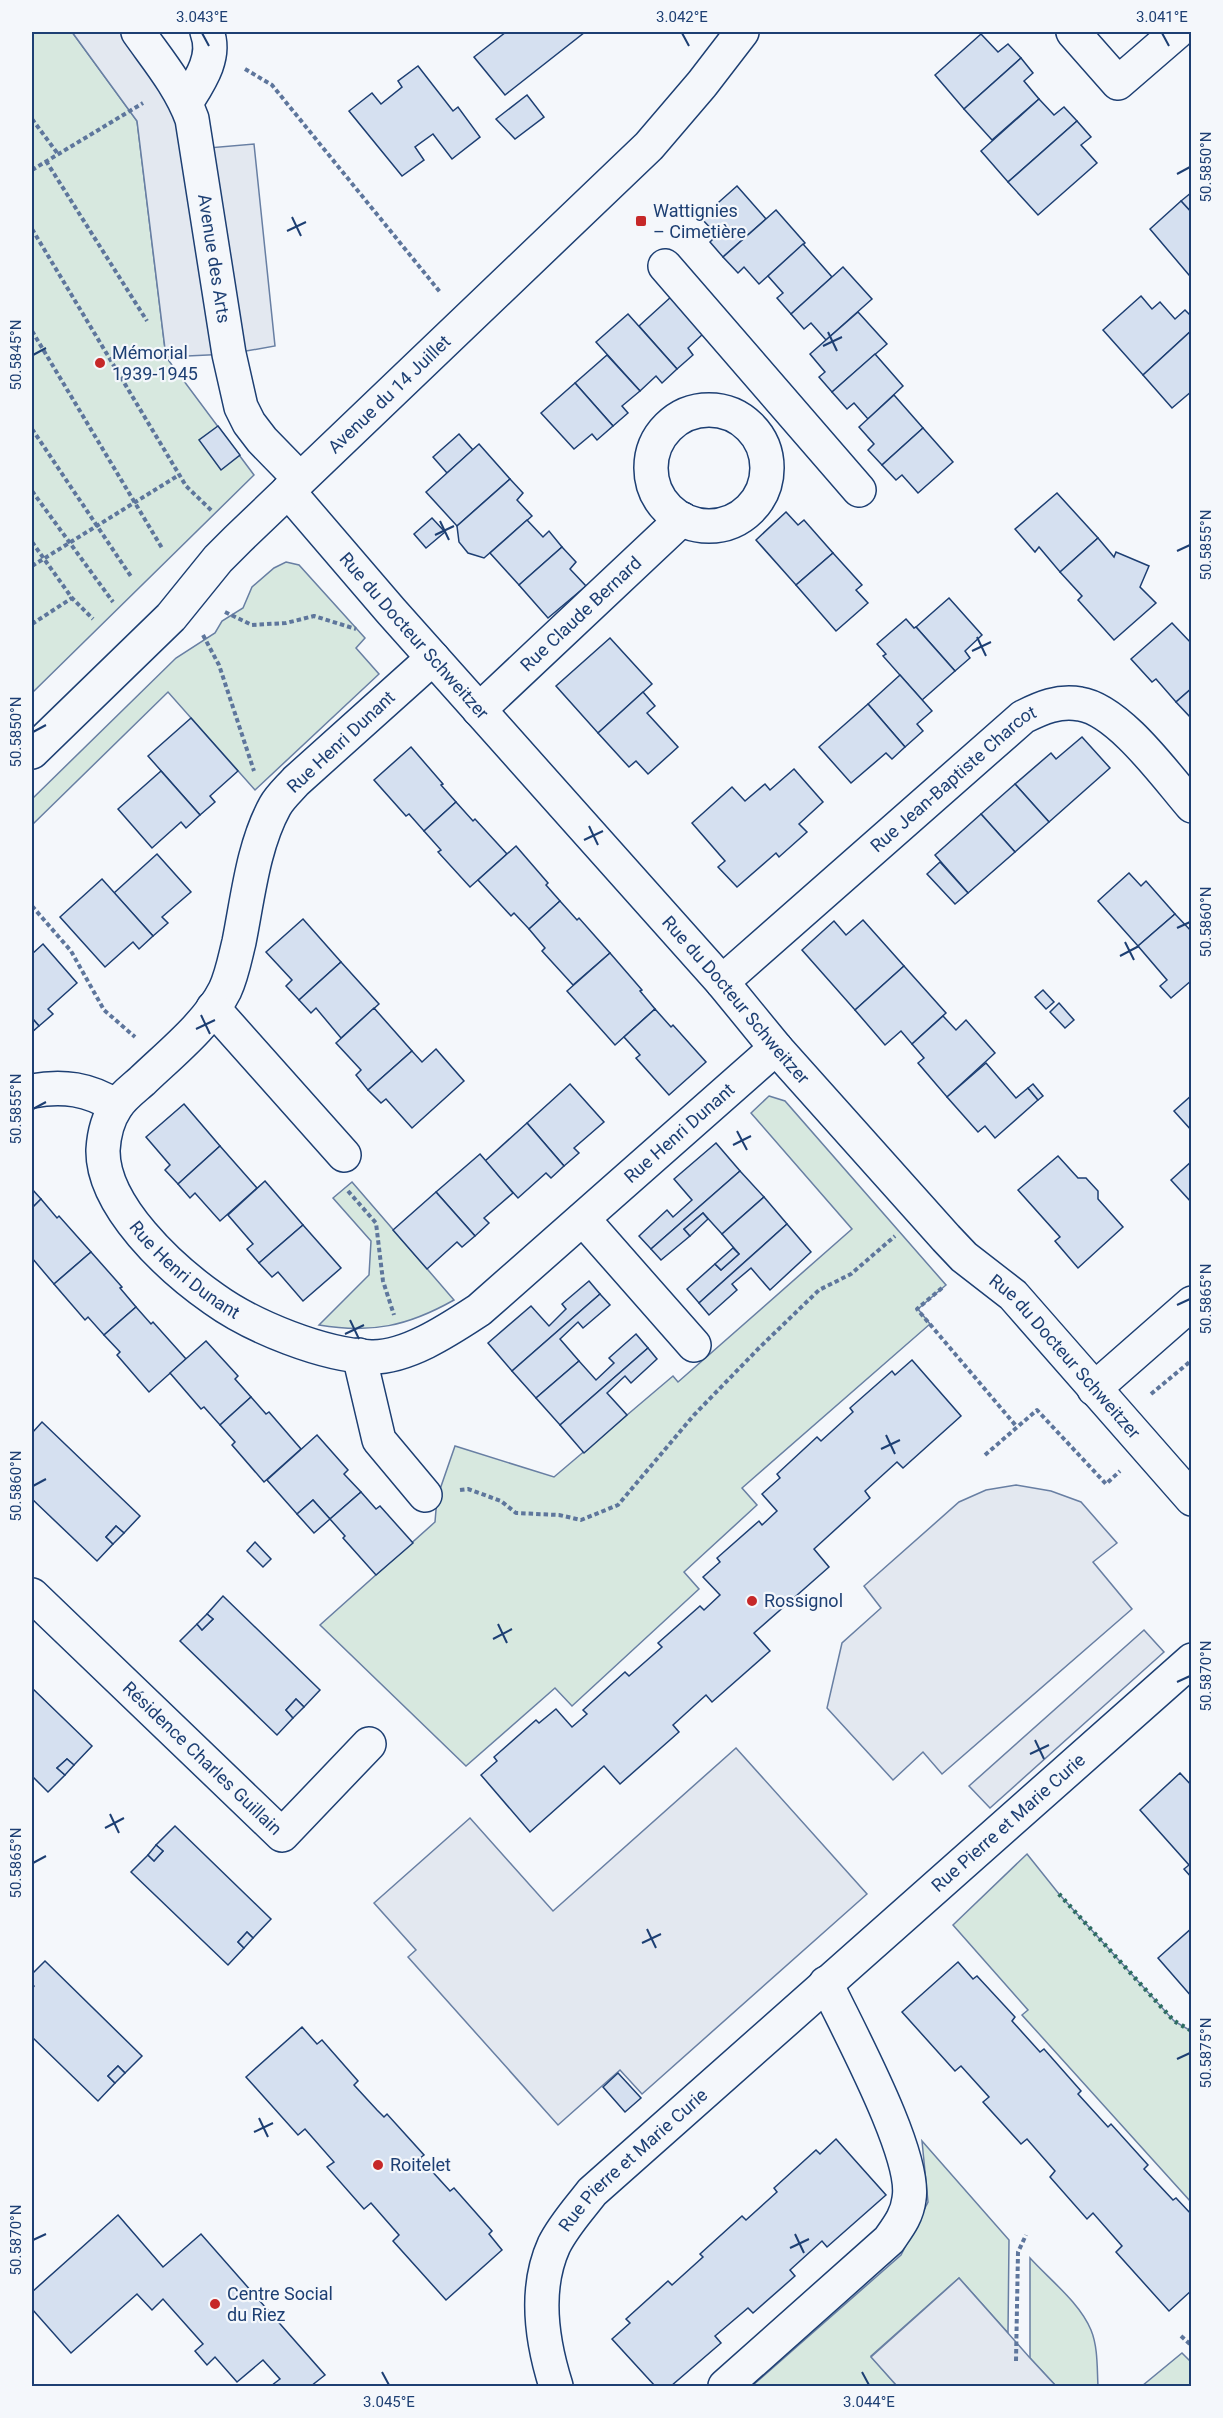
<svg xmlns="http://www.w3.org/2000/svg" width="1223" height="2418" font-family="Roboto,sans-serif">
<rect width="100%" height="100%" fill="#f4f7fb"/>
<g fill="#d7e8df" stroke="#687fa3" stroke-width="1.5">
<path d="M32,32H72L137,121L166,357L254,475L32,693Z"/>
<path d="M286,562L299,565L365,638L356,648L379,674L255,790L168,692L32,825V799L176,658L215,633L222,621L243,608L252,587L274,568Z"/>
<path d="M769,1096L785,1101L946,1285L918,1309L930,1324L742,1488L757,1505L684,1572L699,1589L572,1706L555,1688L466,1766L320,1625L435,1522L437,1498L455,1446L554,1477L673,1376L678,1382L852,1229L751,1113Z"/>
<path d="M352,1182L454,1300C408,1326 371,1334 319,1325L369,1275L371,1241L333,1198Z"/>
<path d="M1027,1854L1059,1894L1174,2021L1191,2031V2202L1022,2015L1028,2010L953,1925Z"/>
<path d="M922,2141L1009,2240L1008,2333L959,2278L871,2356L897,2386H752L901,2255L928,2202Z"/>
<path d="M1030,2258C1050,2280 1079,2302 1091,2330C1098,2347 1097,2368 1098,2386H1056L1030,2358Z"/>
<path d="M1182,2353L1191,2362V2386H1142Z"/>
</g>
<g fill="#e3e8f0" stroke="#687fa3" stroke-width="1.5">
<path d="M72,32H137L197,149L254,144L275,346L229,354L166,357L137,121Z"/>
<path d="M1016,1485L1051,1491L1081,1502L1117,1543L1093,1562L1132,1609L942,1774L923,1752L893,1780L827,1708L842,1643L881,1608L864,1586L959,1502L986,1490Z"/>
<path d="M1144,1630L1164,1652L990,1808L969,1786Z"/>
<path d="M736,1748L867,1894L642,2094L620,2070L558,2125L408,1957L416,1950L374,1903L470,1818L553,1911Z"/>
<path d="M959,2278L1030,2358L1056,2386H897L871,2357Z"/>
</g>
<g fill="#d5e0f0" stroke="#1d3f73" stroke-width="1.5">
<path d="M506,32H585L505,95L474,57Z"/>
<path d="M981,34L998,52L1008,44L1021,58L964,109L935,75Z"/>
<path d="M1021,58L1033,73L1024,81L1039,99L992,140L964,109Z"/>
<path d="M418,66L453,111L458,107L480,137L452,159L433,134L415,147L424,160L402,176L349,111L372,93L381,104L402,87L398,81Z"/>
<path d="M527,95L544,117L515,139L496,119Z"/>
<path d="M1039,99L1054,115L1064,107L1077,121L1008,182L981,151Z"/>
<path d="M1077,121L1091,137L1081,145L1097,163L1038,215L1008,182Z"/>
<path d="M737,186L766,219L723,257L710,242L717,235L701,218Z"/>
<path d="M1192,192V213L1181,201Z"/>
<path d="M1181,201L1192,213V273L1189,275L1150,229Z"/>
<path d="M776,210L805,243L759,284L744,267L738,273L723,257Z"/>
<path d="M803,244L832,277L791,314L777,298L783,293L768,276Z"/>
<path d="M843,267L872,299L826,340L811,323L804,329L791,314Z"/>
<path d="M672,296L704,333L688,348L693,355L677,369L639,326Z"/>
<path d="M1141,296L1152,309L1160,302L1175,319L1185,310L1192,317V330L1143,375L1103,330Z"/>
<path d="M858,312L887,344L832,392L819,377L825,372L810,354Z"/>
<path d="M628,314L677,369L662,383L656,376L640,391L596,342Z"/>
<path d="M1192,330V391L1172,408L1143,375Z"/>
<path d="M875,354L903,386L868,419L854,403L847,409L832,392Z"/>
<path d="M607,355L640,391L622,406L628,413L613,426L575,383Z"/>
<path d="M575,383L613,426L597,440L592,434L574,449L541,413Z"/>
<path d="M894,395L923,428L882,465L868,450L874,444L859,427Z"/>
<path d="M218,426L240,455L221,470L199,440Z"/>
<path d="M923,428L953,462L918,493L902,475L896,480L882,465Z"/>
<path d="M459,434L473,450L447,473L433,457Z"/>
<path d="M479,444L510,479L457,526L426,492Z"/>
<path d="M510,479L523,493L517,500L532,516L484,558L468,553L459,542L457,526Z"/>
<path d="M1057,493L1098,538L1060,572L1039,547L1035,552L1015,529Z"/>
<path d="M786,512L798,525L804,520L833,553L796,585L756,540Z"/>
<path d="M432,518L445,532L426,548L414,534Z"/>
<path d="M527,520L543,537L549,531L562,547L519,585L490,553Z"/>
<path d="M1098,538L1114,557L1116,552L1149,566L1140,587L1156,603L1114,640L1078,600L1082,596L1060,572Z"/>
<path d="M562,547L576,562L570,569L586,586L548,618L519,585Z"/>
<path d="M833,553L862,585L856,590L868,603L836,631L796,585Z"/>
<path d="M949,598L982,635L965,651L970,658L955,671L916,627Z"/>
<path d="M906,619L914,628L916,627L955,671L922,700L883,656L886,654L877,644Z"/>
<path d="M1172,623L1192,644V688L1176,702L1156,679L1152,682L1131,659Z"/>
<path d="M610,638L652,684L598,733L556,686Z"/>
<path d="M900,675L932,711L917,724L923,731L905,747L868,704Z"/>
<path d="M1192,688V719L1176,702Z"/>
<path d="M643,692L655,706L647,713L678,747L648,774L636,761L629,767L598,733Z"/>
<path d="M868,704L905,747L892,759L886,753L851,783L819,747Z"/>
<path d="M191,718L238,771L210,796L215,802L200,815L148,756Z"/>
<path d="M1082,737L1110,768L1049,822L1015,784L1051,753L1056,759Z"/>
<path d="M411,747L443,784L441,785L456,802L424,831L409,814L406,816L374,780Z"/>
<path d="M794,769L823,802L799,824L807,832L779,857L776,853L737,887L718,867L725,861L692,823L732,787L745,801L765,784L770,790Z"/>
<path d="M161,771L200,815L186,828L181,822L152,848L118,809Z"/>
<path d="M1015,784L1049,822L1015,852L981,814Z"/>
<path d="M456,802L473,821L475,819L507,854L470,887L438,852L441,850L424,831Z"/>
<path d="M981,814L1015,852L968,893L935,855Z"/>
<path d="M516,846L548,883L546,885L560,901L529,929L514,913L511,916L478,880Z"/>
<path d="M157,854L191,892L162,917L168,923L153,936L114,893Z"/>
<path d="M940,862L968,893L955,904L927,874Z"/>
<path d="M1129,873L1141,886L1146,881L1175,914L1138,946L1098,901Z"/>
<path d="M102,879L153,936L139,949L133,942L105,967L60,917Z"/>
<path d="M560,901L577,920L579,918L610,953L573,985L542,951L545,948L529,929Z"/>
<path d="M1175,914L1192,932V980L1171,998L1160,986L1167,980L1138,946Z"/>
<path d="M303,919L341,962L299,1000L286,986L292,980L266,952Z"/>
<path d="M863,920L904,966L855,1010L802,950L834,921L846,935Z"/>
<path d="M43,944L77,983L48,1009L53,1014L39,1026L32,1018V954Z"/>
<path d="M610,953L642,990L640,991L655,1009L615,1045L567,991Z"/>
<path d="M341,962L379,1004L341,1038L316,1008L311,1013L299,1000Z"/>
<path d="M904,966L946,1013L912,1044L901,1031L885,1045L855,1010Z"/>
<path d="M1043,990L1054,1002L1046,1009L1035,997Z"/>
<path d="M1059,1003L1074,1020L1065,1028L1050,1012Z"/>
<path d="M374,1008L412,1051L368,1090L356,1075L361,1070L336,1043Z"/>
<path d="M655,1009L671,1027L673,1025L706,1062L669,1095L636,1058L640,1055L624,1037Z"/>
<path d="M943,1016L956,1030L966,1020L995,1053L947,1097L918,1063L924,1058L912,1044Z"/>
<path d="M32,1018L39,1026L32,1032Z"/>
<path d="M436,1049L464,1081L412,1128L386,1099L381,1103L368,1090L412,1051L422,1062Z"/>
<path d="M986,1063L1016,1098L1028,1088L1038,1100L995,1138L985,1126L978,1132L947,1097Z"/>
<path d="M570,1084L604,1122L574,1148L579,1153L564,1166L527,1123Z"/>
<path d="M1033,1084L1043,1096L1038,1100L1028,1088Z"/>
<path d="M1192,1095V1131L1174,1111Z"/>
<path d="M184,1104L220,1146L178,1184L165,1170L170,1165L146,1137Z"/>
<path d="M527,1123L564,1166L551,1178L546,1173L518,1198L485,1161Z"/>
<path d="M716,1143L740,1171L651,1249L639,1236L667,1210L673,1217L692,1200L674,1179Z"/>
<path d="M220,1146L257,1188L220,1221L195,1193L190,1198L178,1184Z"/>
<path d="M480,1154L513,1193L484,1218L489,1223L475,1236L436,1192Z"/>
<path d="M1058,1156L1078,1178H1086L1098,1191V1199L1123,1227L1078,1268L1055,1241L1060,1237L1018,1190Z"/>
<path d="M1192,1161V1203L1171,1180Z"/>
<path d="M740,1171L764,1197L722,1234L703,1213L684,1229L690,1236L661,1260L651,1249Z"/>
<path d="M265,1181L303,1225L259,1263L247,1249L253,1244L228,1215Z"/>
<path d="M32,1189L41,1199L32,1208Z"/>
<path d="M436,1192L475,1236L462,1247L457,1242L427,1269L393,1230Z"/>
<path d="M764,1197L787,1224L699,1303L687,1289L715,1264L721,1270L739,1254L722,1234Z"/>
<path d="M41,1199L57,1218L59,1216L91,1252L54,1284L32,1258V1208Z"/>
<path d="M703,1213L708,1219L690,1236L684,1229Z"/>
<path d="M787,1224L811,1252L770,1290L751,1268L732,1284L737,1290L709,1315L699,1303Z"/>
<path d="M303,1225L341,1268L303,1301L278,1272L272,1277L259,1263Z"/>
<path d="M733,1248L739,1254L721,1270L715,1264Z"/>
<path d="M91,1252L122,1287L120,1288L136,1307L104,1335L88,1317L85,1320L54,1284Z"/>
<path d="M589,1281L600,1294L512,1371L488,1343L531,1306L549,1326L566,1309L562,1304Z"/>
<path d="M600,1294L610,1305L583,1328L578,1322L560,1339L579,1361L536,1398L512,1371Z"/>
<path d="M136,1307L151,1324L153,1322L186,1359L149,1392L117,1355L120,1352L104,1335Z"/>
<path d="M636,1334L648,1348L560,1425L536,1398L579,1361L596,1380L614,1363L609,1358Z"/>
<path d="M206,1341L238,1376L235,1379L251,1397L220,1425L204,1407L201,1409L170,1373Z"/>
<path d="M648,1348L657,1359L631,1383L625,1376L607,1393L627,1415L584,1453L560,1425Z"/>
<path d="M912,1360L961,1416L903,1468L897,1462L865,1491L870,1498L814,1549L829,1567L754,1633L770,1651L712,1702L706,1695L673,1725L679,1732L620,1784L604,1766L530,1832L481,1775L497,1761L494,1757L536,1720L539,1723L556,1709L572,1727L587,1714L583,1710L625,1672L629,1676L662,1647L658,1643L700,1606L704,1610L720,1595L703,1577L720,1562L717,1558L759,1521L762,1525L777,1511L762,1494L780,1478L777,1474L817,1437L821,1441L853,1412L850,1408L892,1371L895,1375Z"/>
<path d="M251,1397L266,1414L269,1412L301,1449L264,1482L232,1445L235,1442L220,1425Z"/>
<path d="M42,1422L140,1516L124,1533L116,1526L106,1537L113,1544L97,1561L32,1499V1433Z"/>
<path d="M317,1435L348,1470L344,1474L361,1492L330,1519L313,1500L297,1514L267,1480Z"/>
<path d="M361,1492L376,1509L380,1506L413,1543L376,1575L343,1538L345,1536L330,1519Z"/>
<path d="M313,1500L330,1519L314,1533L297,1514Z"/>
<path d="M116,1526L124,1533L113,1544L106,1537Z"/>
<path d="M255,1542L271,1559L263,1567L247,1551Z"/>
<path d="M223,1596L320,1690L304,1707L296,1699L286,1710L293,1718L277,1735L180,1641L197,1624L202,1630L213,1619L207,1614Z"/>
<path d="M207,1614L213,1619L202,1630L197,1624Z"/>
<path d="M32,1688L92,1746L74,1765L67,1759L57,1768L65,1775L48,1792L32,1776Z"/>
<path d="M296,1699L304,1707L293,1718L286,1710Z"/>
<path d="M67,1759L74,1765L65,1775L57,1768Z"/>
<path d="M1180,1773L1192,1786V1878L1184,1869L1189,1865L1140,1810Z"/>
<path d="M175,1826L271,1919L253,1938L247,1932L238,1942L244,1948L228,1965L131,1872L148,1855L154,1861L163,1851L156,1845Z"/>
<path d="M156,1845L163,1851L154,1861L148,1855Z"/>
<path d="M1192,1928V1997L1158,1958Z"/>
<path d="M247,1932L253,1938L244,1948L238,1942Z"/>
<path d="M45,1961L142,2056L125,2073L118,2066L108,2076L115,2083L98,2101L32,2037V1989L34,1986L32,1984V1974Z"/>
<path d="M958,1962L973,1979L977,1976L1015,2017L1012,2021L1040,2052L1044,2049L1081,2091L1078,2094L1108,2127L1111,2124L1148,2165L1144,2169L1173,2200L1176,2198L1192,2215V2290L1169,2311L1116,2252L1122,2246L1093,2213L1087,2219L1050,2177L1055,2171L1027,2139L1021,2144L983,2102L989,2097L961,2066L955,2071L902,2012Z"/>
<path d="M302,2027L317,2044L322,2040L358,2081L354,2085L377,2110L384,2117L387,2114L424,2155L420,2158L450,2191L454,2188L492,2231L489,2234L502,2250L446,2300L393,2241L399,2235L371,2203L364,2209L327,2167L334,2162L305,2129L298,2135L246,2077Z"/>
<path d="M118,2066L125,2073L115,2083L108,2076Z"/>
<path d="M618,2073L641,2098L625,2112L603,2087Z"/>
<path d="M836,2139L886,2195L827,2247L822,2241L790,2270L795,2276L753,2313L748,2308L715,2336L721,2343L671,2386H655L612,2339L630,2323L626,2319L668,2281L672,2285L703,2257L700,2254L742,2216L746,2220L777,2192L774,2188L816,2150L820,2154Z"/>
<path d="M118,2215L163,2267L201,2234L325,2375L311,2386H271L280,2379L263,2360L237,2382L215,2357L207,2365L195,2351L203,2344L163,2299L152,2310L137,2294L71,2353L32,2309V2292Z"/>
</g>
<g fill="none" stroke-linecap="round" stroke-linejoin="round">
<g stroke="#1d3f73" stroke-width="36">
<g id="minor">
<path id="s1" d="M138,32C157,59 180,86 192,119L229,354L241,407L249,423L262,440L300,479"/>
<path d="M1073,32L1118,83L1177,32"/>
<path d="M186,103C199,82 217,57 207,32"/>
<path d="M665,266L859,490"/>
<circle cx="709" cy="468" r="58"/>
<path id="s2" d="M288,491L391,611L722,982L776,1048L946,1238L964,1257L1013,1295L1192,1499"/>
<path id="s3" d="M433,658L296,781C289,789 280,797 275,806C253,846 248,897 239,942C235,958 232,975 225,990C208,1024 169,1055 142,1081C133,1089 122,1097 116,1107C107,1120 104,1134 103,1150C102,1206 171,1269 214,1299C253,1327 323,1355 371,1357C407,1358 450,1329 479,1310L776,1048"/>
<path id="s4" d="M479,710L682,519"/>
<path id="s5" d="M32,752L171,617L218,559L238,539L649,146L702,84L742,32"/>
<path id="s6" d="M722,982L1023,717C1041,708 1059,700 1080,704C1119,710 1166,776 1192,806"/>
<path d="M213,1008L344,1155"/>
<path d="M32,1091C63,1085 89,1089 116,1106"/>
<path d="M583,1219L694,1345"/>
<path d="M359,1355L379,1440L425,1495"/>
<path d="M1094,1389L1192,1303"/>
<path id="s7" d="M32,1595L282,1835L369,1744"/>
<path id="s8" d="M556,2386C542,2342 534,2289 554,2245C564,2225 579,2209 592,2192L1192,1660"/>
<path d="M725,2386L889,2240C898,2227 907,2216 909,2199C917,2155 847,2028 826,1983"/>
</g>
</g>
<g stroke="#5e769c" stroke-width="4" stroke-dasharray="4.5 3" stroke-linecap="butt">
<path d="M245,69L272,85L440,292"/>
<path d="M32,119L58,154"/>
<path d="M46,161L147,321"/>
<path d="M32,170L143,103"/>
<path d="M32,229L186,486L213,512"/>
<path d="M32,331L162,548"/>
<path d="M32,429L132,578"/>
<path d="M32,491L113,602"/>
<path d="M32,542L72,598L93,619"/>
<path d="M32,566L179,475"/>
<path d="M225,612L252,625L286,623L314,616L356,629"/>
<path d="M32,624L72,598"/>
<path d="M203,635L219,665L254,771"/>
<path d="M32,906L71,951L104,1010L135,1037"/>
<path d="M348,1191L376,1223L383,1281L394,1315"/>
<path d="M942,1288L917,1309L1017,1427"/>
<path d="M1151,1394L1192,1360"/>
<path d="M985,1455L1037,1410L1106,1484L1120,1471"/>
<path d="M460,1490L468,1489L501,1501L516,1513L559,1515L581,1520L618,1505L694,1415L759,1348L819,1290L851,1274L895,1236"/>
<path d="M1181,2336L1192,2346"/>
<path d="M1016,2361L1018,2252L1026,2235"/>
</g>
<use href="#minor" stroke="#f4f7fb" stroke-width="33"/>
<path stroke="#2c6c60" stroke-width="4.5" stroke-dasharray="3 4.5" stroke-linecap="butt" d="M1059,1894L1174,2021L1192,2031"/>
</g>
<path fill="none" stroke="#1d3f73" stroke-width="2" d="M202,33L209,46M682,33L689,46M1162,33L1169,46M1177,174L1190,167M292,217L301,236M287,231L306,222M828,332L837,351M823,346L842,337M33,355L46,348M440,521L449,540M435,535L454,526M1177,551L1190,545M977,637L986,656M972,651L991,642M33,732L46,725M589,826L598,845M584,840L603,831M1177,928L1190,922M1125,942L1134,960M1120,956L1139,946M201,1015L210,1034M196,1029L215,1020M33,1109L46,1102M737,1131L747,1150M733,1145L751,1136M1177,1305L1190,1299M350,1320L359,1339M345,1334L364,1325M886,1435L895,1454M881,1449L900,1440M33,1486L46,1479M498,1624L507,1643M493,1639L512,1629M1177,1682L1190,1676M1035,1740L1044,1759M1030,1754L1049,1745M110,1814L119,1833M105,1828L124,1818M33,1863L46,1856M647,1929L656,1948M642,1943L661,1934M1177,2059L1190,2053M259,2118L268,2137M254,2132L273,2123M795,2234L804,2253M33,2240L46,2234M790,2248L809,2239M382,2372L389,2385M862,2372L869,2385"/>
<g fill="#c62828" stroke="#f4f7fb" stroke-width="2">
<rect x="635" y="215" width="12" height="12" rx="3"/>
<circle cx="100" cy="363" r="6"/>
<circle cx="752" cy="1601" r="6"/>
<circle cx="378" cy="2165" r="6"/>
<circle cx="215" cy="2304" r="6"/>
</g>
<g text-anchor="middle" stroke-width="4.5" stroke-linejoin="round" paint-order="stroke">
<g font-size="18" fill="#1d3f73" stroke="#f4f7fb" text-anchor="start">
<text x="653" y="217">Wattignies<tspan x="653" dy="21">– Cimetière</tspan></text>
<text x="112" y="359">Mémorial<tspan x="112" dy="21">1939-1945</tspan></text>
<text x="764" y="1607">Rossignol</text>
<text x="390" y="2171">Roitelet</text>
<text x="227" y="2300">Centre Social<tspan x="227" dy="21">du Riez</tspan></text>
</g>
<g font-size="18" fill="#1d3f73" stroke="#f4f7fb">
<text dy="6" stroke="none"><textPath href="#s1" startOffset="244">Avenue des Arts</textPath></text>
<text dy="6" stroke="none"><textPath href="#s5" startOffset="506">Avenue du 14 Juillet</textPath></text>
<text dy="6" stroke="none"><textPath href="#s4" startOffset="140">Rue Claude Bernard</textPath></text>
<text dy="6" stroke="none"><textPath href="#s2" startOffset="192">Rue du Docteur Schweitzer</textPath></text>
<text transform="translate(341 742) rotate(-43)" y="6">Rue Henri Dunant</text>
<text dy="6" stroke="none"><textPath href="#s6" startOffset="308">Rue Jean-Baptiste Charcot</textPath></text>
<text dy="6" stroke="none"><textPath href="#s2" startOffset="678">Rue du Docteur Schweitzer</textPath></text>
<text dy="6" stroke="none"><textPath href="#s3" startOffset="1362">Rue Henri Dunant</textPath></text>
<text dy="6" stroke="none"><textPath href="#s3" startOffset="765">Rue Henri Dunant</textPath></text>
<text dy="6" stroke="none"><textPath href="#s2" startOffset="1164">Rue du Docteur Schweitzer</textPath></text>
<text dy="6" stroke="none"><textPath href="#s7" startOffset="236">Résidence Charles Guillain</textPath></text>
<text dy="6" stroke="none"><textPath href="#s8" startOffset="766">Rue Pierre et Marie Curie</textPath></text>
<text dy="6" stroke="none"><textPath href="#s8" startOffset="261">Rue Pierre et Marie Curie</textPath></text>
</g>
</g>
<rect width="1223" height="2418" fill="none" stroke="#f4f7fb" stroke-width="66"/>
<rect x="33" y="33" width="1157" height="2352" fill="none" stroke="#1d3f73" stroke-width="2"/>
<g font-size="15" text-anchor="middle" fill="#1d3f73">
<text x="202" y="22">3.043°E</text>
<text x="682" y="22">3.042°E</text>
<text x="1162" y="22">3.041°E</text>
<text transform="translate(1206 167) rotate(-90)" y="5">50.5850°N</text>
<text transform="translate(16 355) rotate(-90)" y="5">50.5845°N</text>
<text transform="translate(1206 545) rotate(-90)" y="5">50.5855°N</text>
<text transform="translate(16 732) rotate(-90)" y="5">50.5850°N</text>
<text transform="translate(1206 922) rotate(-90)" y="5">50.5860°N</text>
<text transform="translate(16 1109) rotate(-90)" y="5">50.5855°N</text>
<text transform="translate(1206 1299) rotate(-90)" y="5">50.5865°N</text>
<text transform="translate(16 1486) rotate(-90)" y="5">50.5860°N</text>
<text transform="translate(1206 1676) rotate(-90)" y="5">50.5870°N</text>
<text transform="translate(16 1863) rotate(-90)" y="5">50.5865°N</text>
<text transform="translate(1206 2053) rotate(-90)" y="5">50.5875°N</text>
<text transform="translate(16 2240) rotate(-90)" y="5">50.5870°N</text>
<text x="389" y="2407">3.045°E</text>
<text x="869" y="2407">3.044°E</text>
</g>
</svg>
